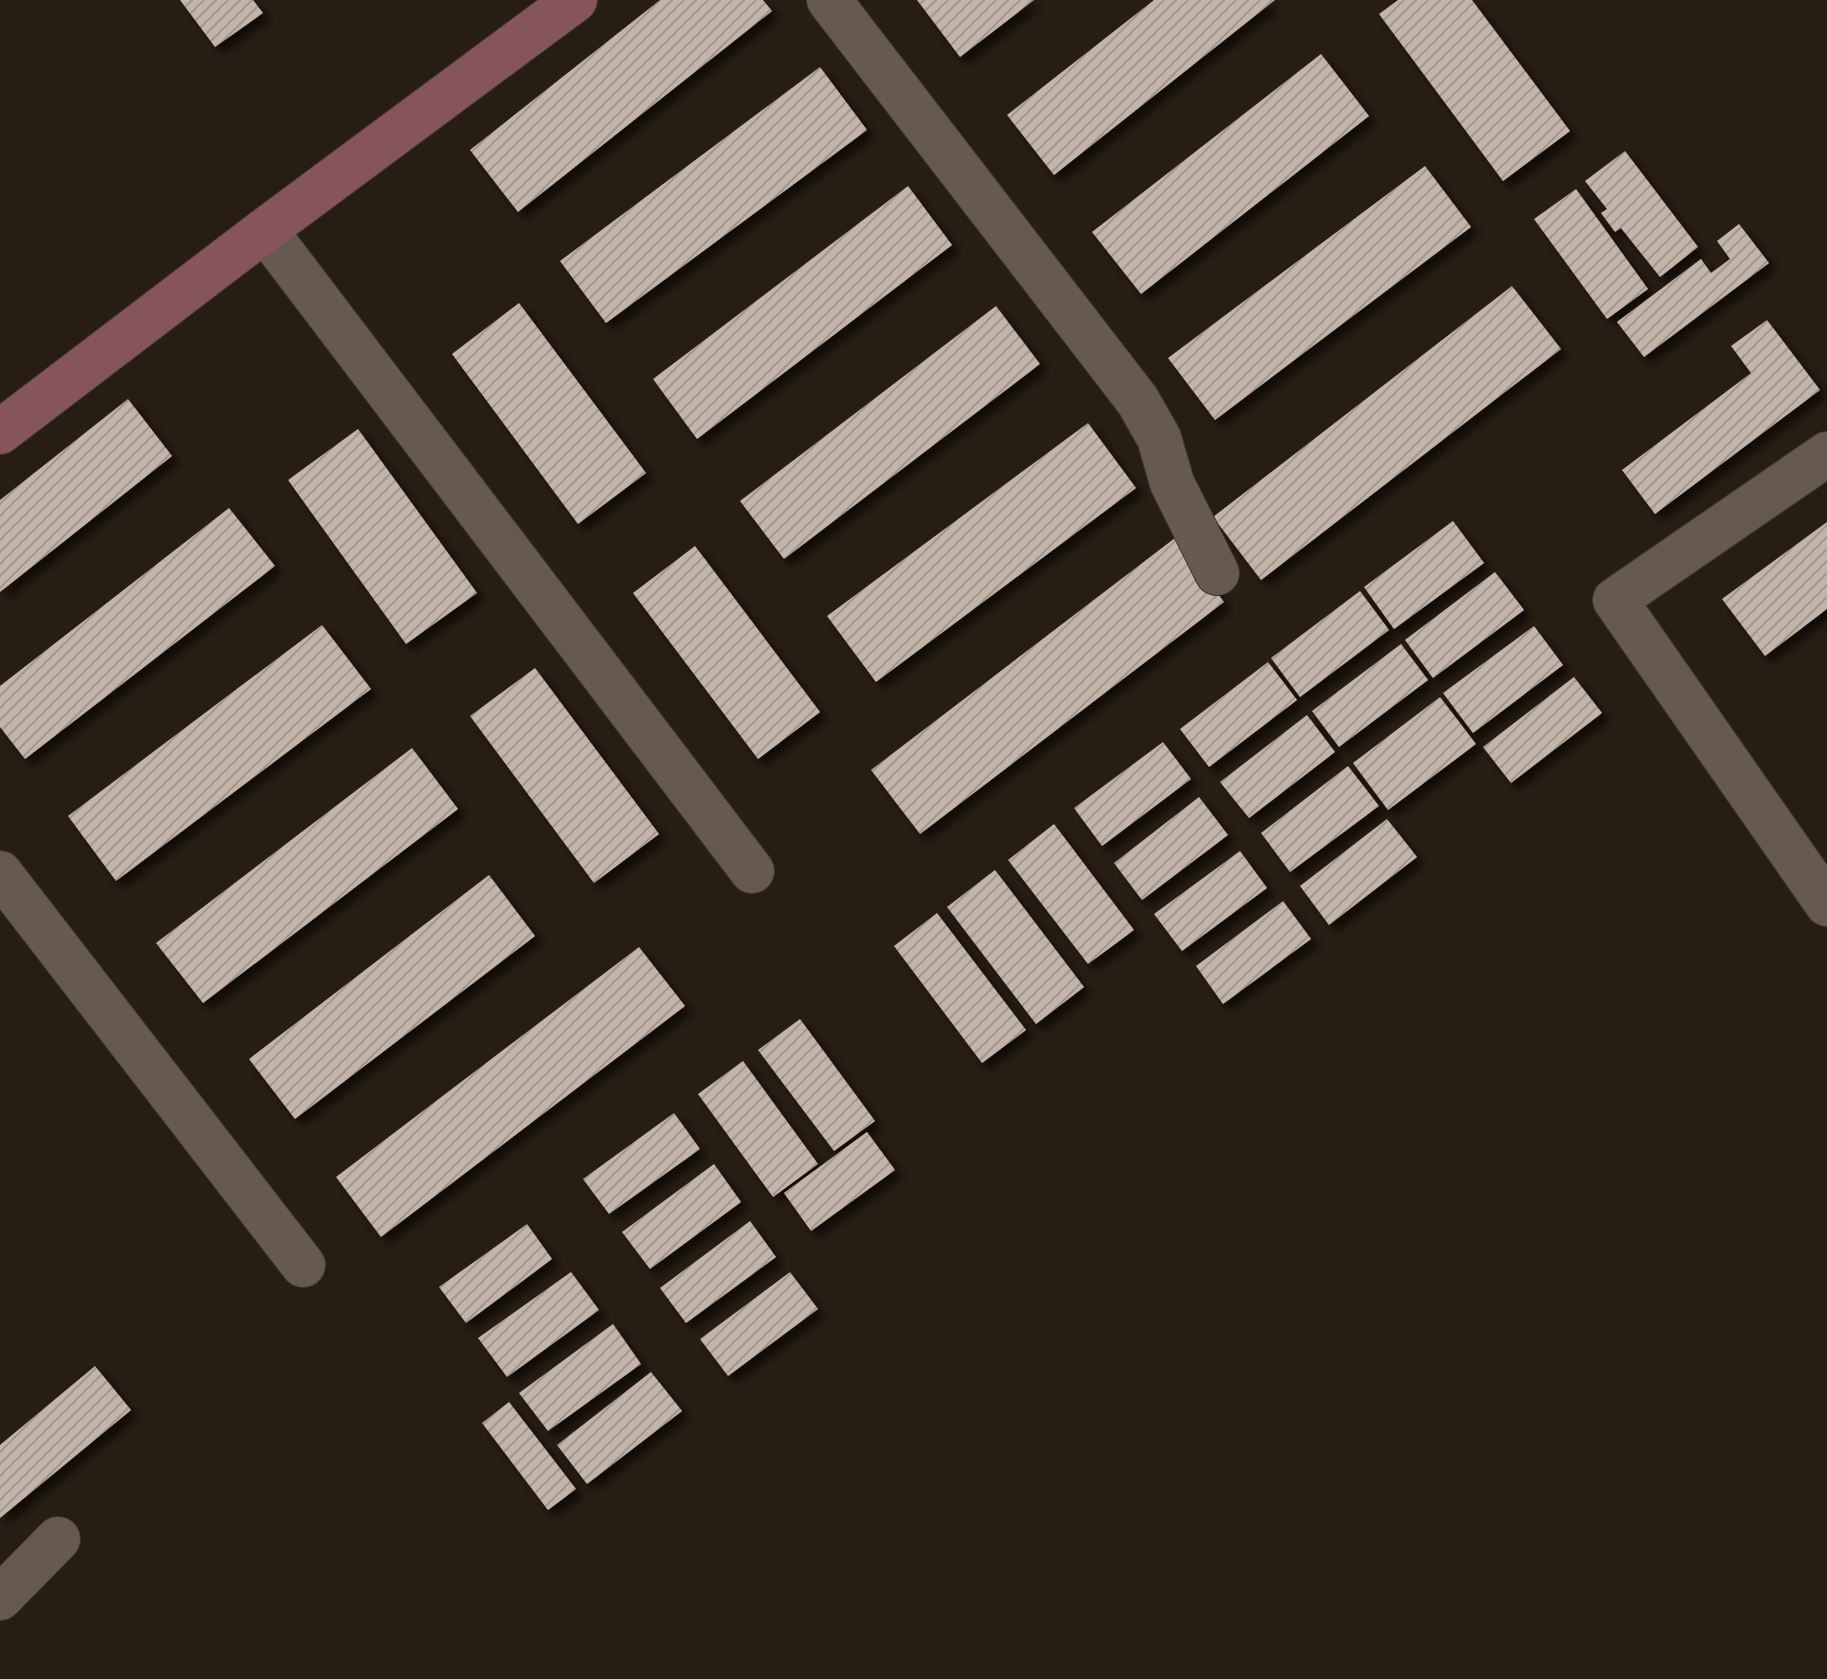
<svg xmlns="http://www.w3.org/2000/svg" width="1827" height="1679" font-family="'DejaVu Sans',sans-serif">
<defs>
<pattern id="building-hatch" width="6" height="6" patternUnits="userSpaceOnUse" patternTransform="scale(2)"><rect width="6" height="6" fill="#c2b4a8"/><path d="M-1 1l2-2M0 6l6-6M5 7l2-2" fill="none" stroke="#a2968d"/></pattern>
<filter id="shadow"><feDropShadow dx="7" dy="7" stdDeviation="4" flood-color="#0009"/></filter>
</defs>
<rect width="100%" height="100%" fill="#271d13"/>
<g fill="url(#building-hatch)" filter="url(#shadow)">
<path d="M180,0H253L263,13L215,47Z"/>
<path d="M660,0H763L772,11L518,212L470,150Z"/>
<path d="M917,0H1034L960,57Z"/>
<path d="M1154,0H1275L1054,175L1007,115Z"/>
<path d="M1398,0H1472L1570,131L1503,181L1379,14Z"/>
<path d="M1321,54L1369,116L1141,294L1092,232Z"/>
<path d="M820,67L867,130L606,323L560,261Z"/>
<path d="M1625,151L1698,247L1660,277L1621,228L1615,232L1601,213L1607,209L1585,181Z"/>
<path d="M1425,166L1471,227L1215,420L1168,358Z"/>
<path d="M908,186L952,245L697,439L653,379Z"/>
<path d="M1576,189L1648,289L1607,319L1534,219Z"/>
<path d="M1739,224L1769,263L1644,357L1617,322L1701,259L1711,273L1730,259L1717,241Z"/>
<path d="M1512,286L1561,349L1261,580L1213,517Z"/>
<path d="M519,303L646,473L578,524L452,354Z"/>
<path d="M996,306L1040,364L784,559L740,501Z"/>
<path d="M1767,320L1820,390L1655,514L1622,470L1751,373L1731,346Z"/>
<path d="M128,399L172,456L0,592V500Z"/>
<path d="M1088,423L1136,488L876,682L827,616Z"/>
<path d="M358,429L477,593L406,644L288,480Z"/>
<path d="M229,508L275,566L25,759L0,727V686Z"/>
<path d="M1453,521L1484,563L1394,629L1364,587Z"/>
<path d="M1827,522V609L1765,656L1722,599Z"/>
<path d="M1175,538L1224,602L920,834L871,770Z"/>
<path d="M695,546L820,712L758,759L633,593Z"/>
<path d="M1495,572L1524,610L1433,678L1405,640Z"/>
<path d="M1360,591L1389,630L1300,697L1271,658Z"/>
<path d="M322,625L371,689L116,881L68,816Z"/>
<path d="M1534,626L1563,665L1473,733L1443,693Z"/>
<path d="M1401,644L1428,680L1339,747L1312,711Z"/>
<path d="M1268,662L1297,700L1209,767L1180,729Z"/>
<path d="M535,668L659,834L594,883L470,716Z"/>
<path d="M1574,677L1602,713L1511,783L1483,747Z"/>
<path d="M1440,697L1476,744L1388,810L1353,763Z"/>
<path d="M1307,715L1335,752L1249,818L1220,782Z"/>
<path d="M1163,742L1191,779L1102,846L1074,808Z"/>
<path d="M412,748L458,809L203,1003L156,943Z"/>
<path d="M1348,766L1379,806L1290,872L1261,833Z"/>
<path d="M1199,797L1228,835L1142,900L1114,863Z"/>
<path d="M1387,819L1417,857L1329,925L1300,886Z"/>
<path d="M1054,824L1134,930L1088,964L1008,860Z"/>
<path d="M1240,851L1267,888L1182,951L1154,914Z"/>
<path d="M995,870L1084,987L1036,1024L947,907Z"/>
<path d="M489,875L535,936L295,1119L249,1059Z"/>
<path d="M1283,901L1311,939L1223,1004L1196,966Z"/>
<path d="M937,913L1026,1030L982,1063L894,946Z"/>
<path d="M639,947L685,1006L381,1237L336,1177Z"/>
<path d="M800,1019L875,1121L834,1151L758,1050Z"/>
<path d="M743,1061L818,1164L773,1197L698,1094Z"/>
<path d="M674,1113L700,1149L609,1214L583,1179Z"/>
<path d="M867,1132L895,1170L811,1231L784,1193Z"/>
<path d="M714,1164L741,1202L650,1269L622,1232Z"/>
<path d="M750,1221L776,1257L686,1323L660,1288Z"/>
<path d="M527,1224L552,1259L466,1323L439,1287Z"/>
<path d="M571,1272L599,1310L507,1377L478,1338Z"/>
<path d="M790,1272L818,1309L728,1376L700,1339Z"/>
<path d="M613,1324L641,1364L548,1431L519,1393Z"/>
<path d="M95,1366L131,1410L0,1518V1445Z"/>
<path d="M651,1372L682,1411L587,1484L557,1445Z"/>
<path d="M509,1402L576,1489L548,1510L482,1423Z"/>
</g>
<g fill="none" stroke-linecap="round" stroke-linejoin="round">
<g stroke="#403732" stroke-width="46">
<g id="street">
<path d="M829,0L1138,401L1159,438L1172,483L1217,573"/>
<path d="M265,230L752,871"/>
<path d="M1827,454L1615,600L1827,904"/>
<path d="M0,873L303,1265"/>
<path d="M0,1598L58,1539"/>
</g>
</g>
<g stroke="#403732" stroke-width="46">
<path id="secondary" d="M0,432L265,230L575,0"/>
</g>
<use href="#street" stroke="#665a4f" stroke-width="44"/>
<use href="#secondary" stroke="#86545c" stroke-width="44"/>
</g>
</svg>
